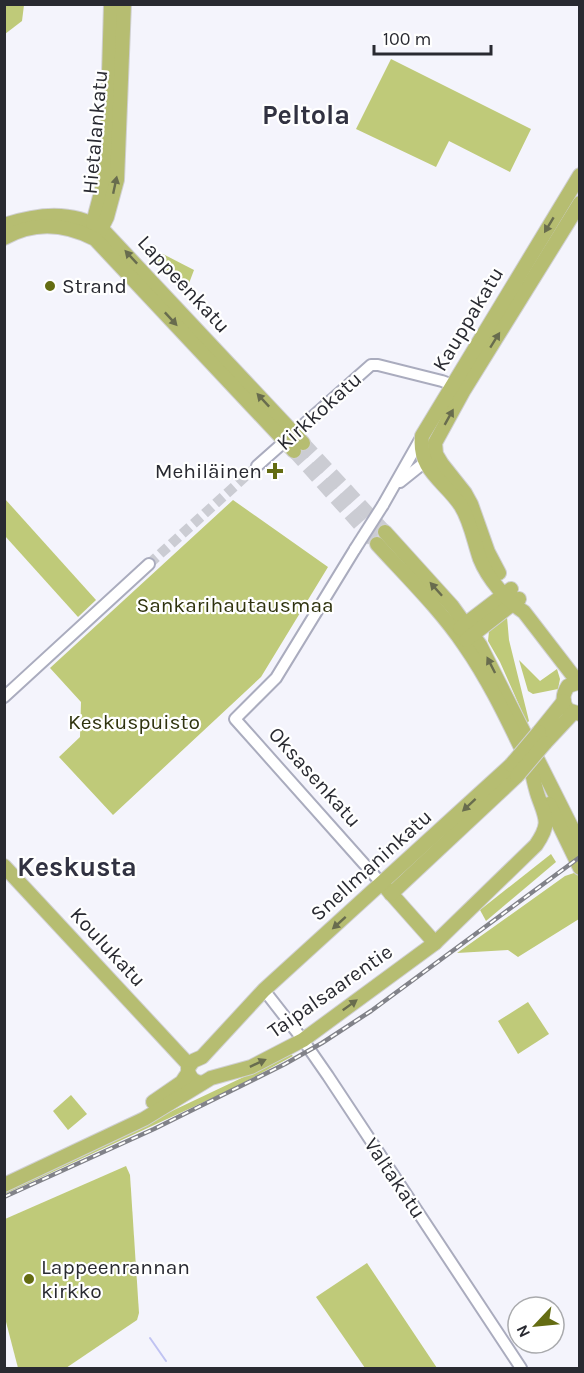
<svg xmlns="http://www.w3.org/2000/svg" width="584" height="1373" font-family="Karla,sans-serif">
<rect width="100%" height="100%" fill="#f4f4fc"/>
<g fill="#bfca79">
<path d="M5,4L24,5L22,21L5,34Z"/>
<path d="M391,59L531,129L510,172L449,141L436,167L356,129Z"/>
<path d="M159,252L194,270L188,286L178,285L156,261Z"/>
<path d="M5,499L96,600L78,617L5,536Z"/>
<path d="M233,500L328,567L261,677L113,815L59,757L80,737L81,702L50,668Z"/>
<path d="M507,617L509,640L529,721L527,723L500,662L488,641L489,631L502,619Z"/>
<path d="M519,660L540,681L557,669L560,679L558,689L533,694L528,691Z"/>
<path d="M551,854L556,862L486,921L480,910Z"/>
<path d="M577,872L579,878V919L518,957L508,950L457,953L565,876Z"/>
<path d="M528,1002L549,1034L518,1054L498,1021Z"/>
<path d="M290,1053L293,1056L232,1089L5,1194V1190L250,1074Z"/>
<path d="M71,1095L87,1114L68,1130L53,1111Z"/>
<path d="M126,1166L130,1175L139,1313L137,1320L66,1368H18L5,1318V1219Z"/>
<path d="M367,1263L437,1368H365L316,1297Z"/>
</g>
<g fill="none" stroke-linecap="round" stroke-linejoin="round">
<path stroke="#c0c3f2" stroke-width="2" d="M150,1338L166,1361"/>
<path stroke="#cbccd3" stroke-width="10" stroke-dasharray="10 5" stroke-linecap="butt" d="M149,564L257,466"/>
<g stroke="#cbccd3" stroke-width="14" stroke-dasharray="14 7" stroke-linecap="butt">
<path d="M303,443L385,532"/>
<path d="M294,451L377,544"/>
</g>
<g stroke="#aaacbe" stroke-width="14">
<g id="minor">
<path d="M257,466L371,365H378L442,381L458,387"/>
<path d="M400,482L430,458"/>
<path d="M383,505L421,438"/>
<path d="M355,549L276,678L235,719L382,884"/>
<path d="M4,697L149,564"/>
<path d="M264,990L303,1040L328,1076L521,1368"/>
</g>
</g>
<g stroke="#d0d0d2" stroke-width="16">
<g id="major">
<path d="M4,225C38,214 71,210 102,229L303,443"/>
<path d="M94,231L93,223L104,181L107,144L111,4"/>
<path d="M98,235L107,217L117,180L124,4"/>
<path d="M4,238C34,221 66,224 95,239L294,451"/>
<path d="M385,532L452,606L480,645L580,844"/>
<path d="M377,544C407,577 440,609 465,646C490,682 508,721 527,760"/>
<path d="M499,573L488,552L471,504L465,493L442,464L436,454L435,443L464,390L580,203"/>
<path d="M460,628L511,589"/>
<path d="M466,640L519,599"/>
<path d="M578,682L524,612C507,601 488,579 480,559C474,542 471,522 461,506C445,481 418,471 422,436L580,175"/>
<path d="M580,682L568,686C562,695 562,702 568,710L580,714"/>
<path d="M539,732L564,701"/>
<path d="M545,743L573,713"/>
<path d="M549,804L580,868"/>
<path d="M4,866L189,1065"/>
<path d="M387,889L435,943"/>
<path d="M391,894L517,776"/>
<path d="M202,1083C193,1082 188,1077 188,1068L193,1061L202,1057L264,990L511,765"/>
<path d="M153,1102L182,1082L188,1073"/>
<path d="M4,1185L144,1119L211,1078L251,1067L303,1040L435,943L536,845C551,823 546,819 538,796C535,787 533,777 531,768"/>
</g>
</g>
<use href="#minor" stroke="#fff" stroke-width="10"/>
<use href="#major" stroke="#b6bd71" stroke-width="14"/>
<g stroke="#818289" stroke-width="4.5">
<path id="rail" d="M4,1197L154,1129L285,1064L322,1043L371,1011L580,857"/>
</g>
<use href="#rail" stroke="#fff" stroke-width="2" stroke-dasharray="7" stroke-linecap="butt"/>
<g stroke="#aaacbe" stroke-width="14" stroke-linecap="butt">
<path id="minor-bridge" d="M355,549L383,505"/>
</g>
<g stroke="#d0d0d2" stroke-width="16" stroke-linecap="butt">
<g id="major-bridge">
<path d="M511,765L539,732"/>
<path d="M517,776L545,743"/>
</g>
</g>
<use href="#minor-bridge" stroke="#fff" stroke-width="10"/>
<use href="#major-bridge" stroke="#b6bd71" stroke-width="14"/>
</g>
<defs><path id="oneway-solid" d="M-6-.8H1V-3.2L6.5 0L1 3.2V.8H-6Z" transform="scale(1.5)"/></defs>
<g fill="#686c4e">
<use href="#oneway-solid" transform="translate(115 185) rotate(-78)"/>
<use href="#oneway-solid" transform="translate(549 225) rotate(121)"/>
<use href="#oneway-solid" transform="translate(131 257) rotate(-133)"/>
<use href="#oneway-solid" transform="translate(171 319) rotate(47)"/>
<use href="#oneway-solid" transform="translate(495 340) rotate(-58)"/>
<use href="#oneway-solid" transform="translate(263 400) rotate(-133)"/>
<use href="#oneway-solid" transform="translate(449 417) rotate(-61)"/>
<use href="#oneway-solid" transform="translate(436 589) rotate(-132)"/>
<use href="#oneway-solid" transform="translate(491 665) rotate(-117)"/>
<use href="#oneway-solid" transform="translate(469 805) rotate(137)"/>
<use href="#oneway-solid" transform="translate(339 923) rotate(138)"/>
<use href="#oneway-solid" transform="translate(350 1005) rotate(-36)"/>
<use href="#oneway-solid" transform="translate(258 1063) rotate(-25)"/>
</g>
<g fill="#646c12" stroke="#fff" stroke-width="2">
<circle cx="50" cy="286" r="6"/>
<path d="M272 462h6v6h6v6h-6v6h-6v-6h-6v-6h6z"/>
<circle cx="29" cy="1279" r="6"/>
</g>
<g text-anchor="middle" stroke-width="4.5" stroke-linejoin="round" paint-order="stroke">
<g font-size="21" fill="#292a31" stroke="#fff">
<text transform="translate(95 132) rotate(-85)" y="7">Hietalankatu</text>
<text transform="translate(184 284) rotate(47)" y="7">Lappeenkatu</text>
<text transform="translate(468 319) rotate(-59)" y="7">Kauppakatu</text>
<text transform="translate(319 411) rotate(-42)" y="7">Kirkkokatu</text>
<text transform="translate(315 777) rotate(48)" y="7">Oksasenkatu</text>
<text transform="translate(371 865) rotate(-42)" y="7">Snellmaninkatu</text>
<text transform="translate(108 947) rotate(47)" y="7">Koulukatu</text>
<text transform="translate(330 991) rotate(-35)" y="7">Taipalsaarentie</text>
<text transform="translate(395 1178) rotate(56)" y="7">Valtakatu</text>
</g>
<g font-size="21" fill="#292a31" stroke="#fff" text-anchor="start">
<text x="62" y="293">Strand</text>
<text x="262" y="478" text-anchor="end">Mehiläinen</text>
<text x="41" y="1274">Lappeenrannan<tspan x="41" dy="24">kirkko</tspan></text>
</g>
<g font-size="21" fill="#2f330e" stroke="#fff">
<text x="235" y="612">Sankarihautausmaa</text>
<text x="134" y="729">Keskuspuisto</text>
</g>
<g font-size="27" font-weight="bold" fill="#313241" stroke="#fff">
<text x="306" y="124">Peltola</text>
<text x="77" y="876">Keskusta</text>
</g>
</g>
<rect width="584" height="1373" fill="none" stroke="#292a31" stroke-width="12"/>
<g transform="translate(536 1325) rotate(244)"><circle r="28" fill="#ffffff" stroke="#a9aaad" stroke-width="1.5"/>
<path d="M0-4.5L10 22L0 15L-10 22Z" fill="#646c12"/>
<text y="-9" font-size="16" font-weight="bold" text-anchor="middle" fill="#292a31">N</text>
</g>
<path d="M374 45v9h117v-9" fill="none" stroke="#292a31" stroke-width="3"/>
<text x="383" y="45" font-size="18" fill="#292a31" stroke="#ffffff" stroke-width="4.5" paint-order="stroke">100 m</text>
</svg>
